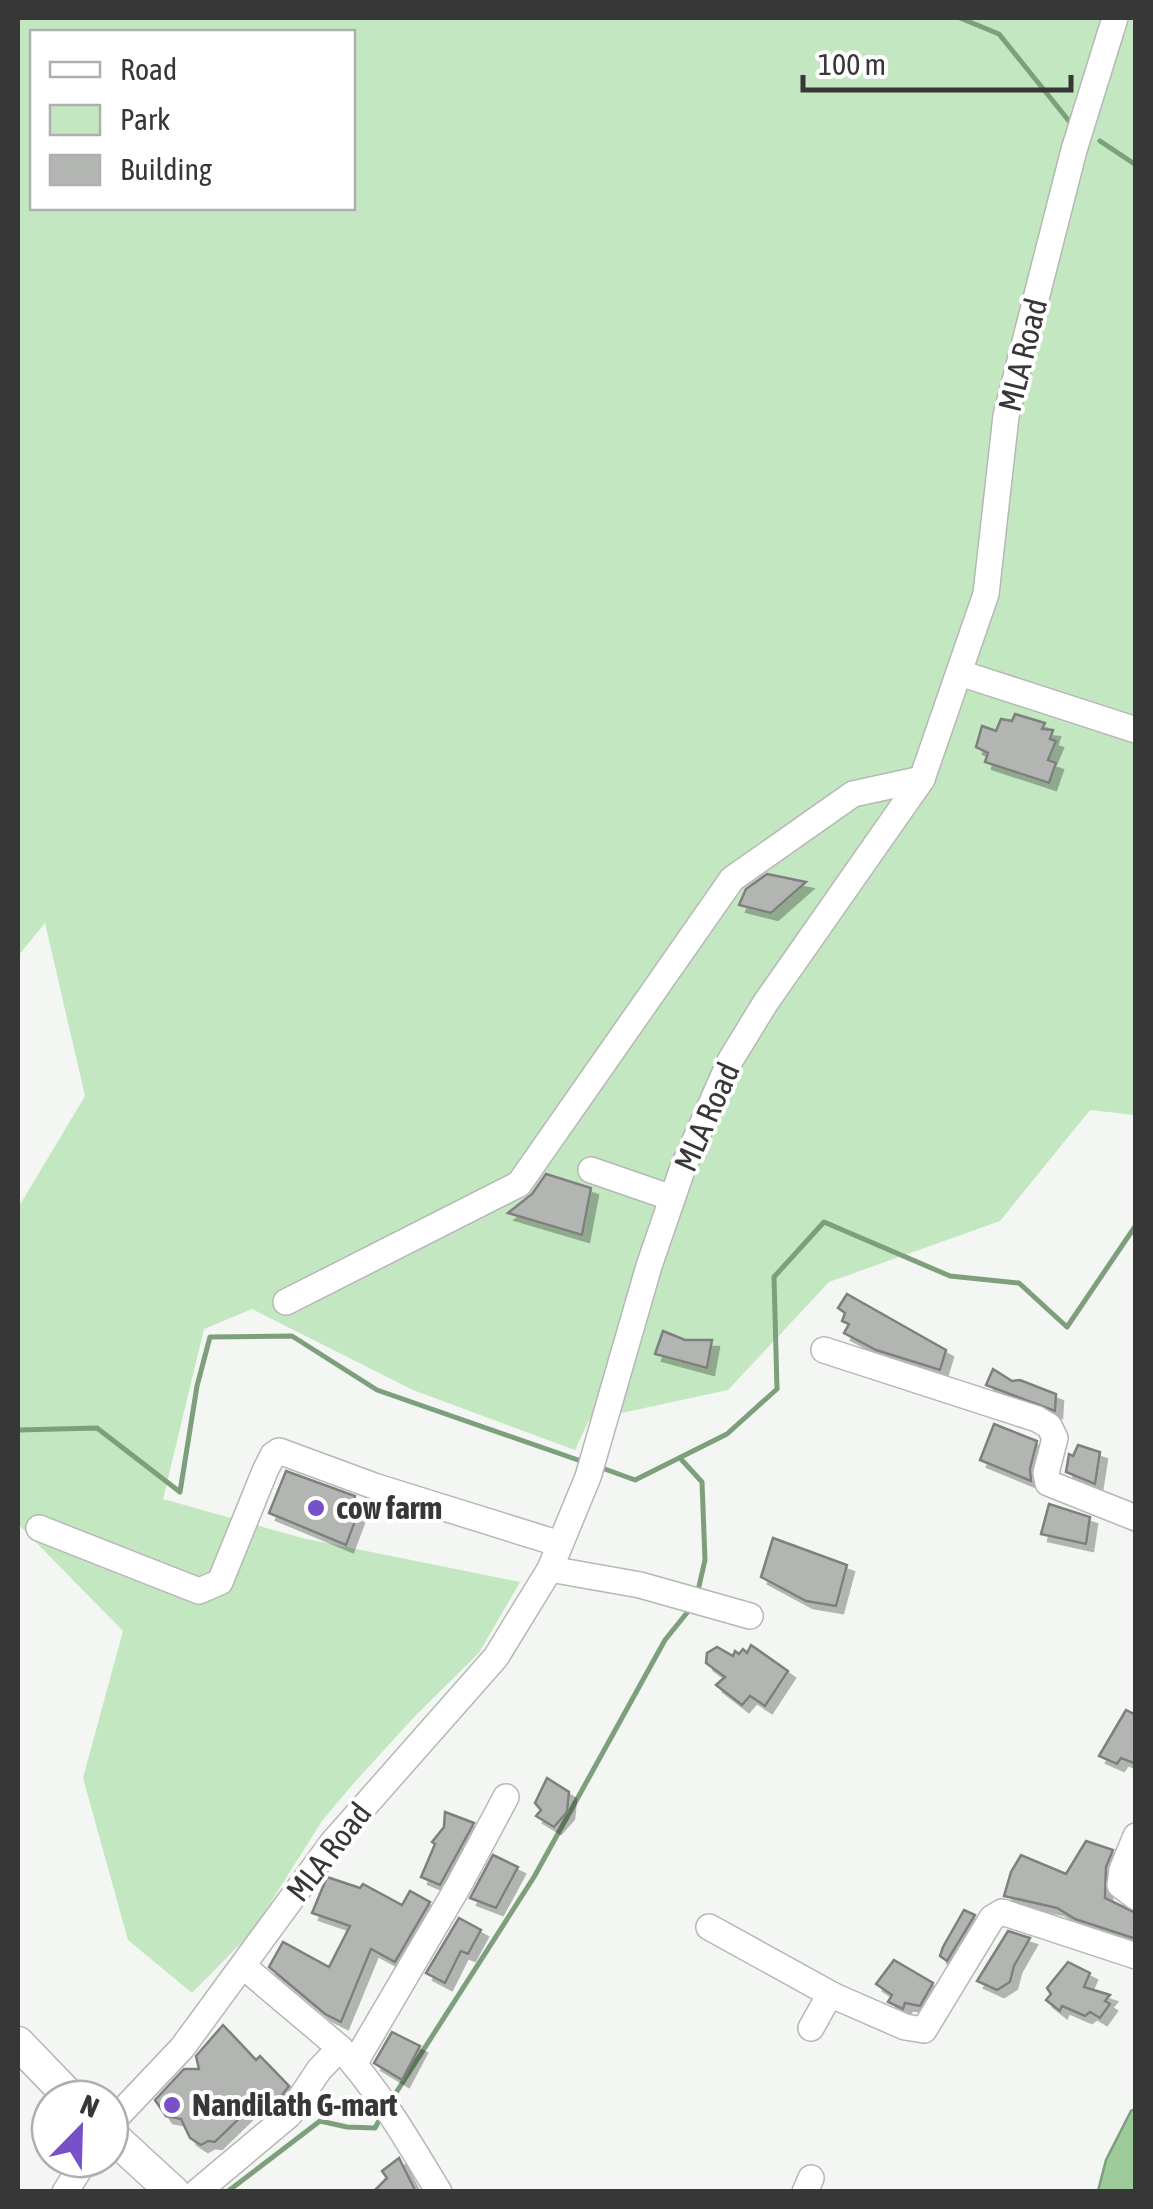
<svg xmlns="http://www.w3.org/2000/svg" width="1153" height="2209" font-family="'Asap Condensed',sans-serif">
<defs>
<filter id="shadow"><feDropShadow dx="7" dy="7" stdDeviation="0" flood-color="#0004"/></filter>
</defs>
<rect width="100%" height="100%" fill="#f3f6f3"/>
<path fill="#c3e7c0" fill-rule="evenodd" d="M18,18H1135V1115L1090,1110L1000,1221L829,1282L728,1390L589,1420L575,1450L413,1390L252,1309L204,1329L163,1499L302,1538L520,1582L479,1653L415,1716L353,1784L322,1821L252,1932L192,1993L128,1940L83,1778L123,1631L18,1524V1208L85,1096L45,923L18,956ZM32,32H352V208H32Z"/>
<path fill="#9dcb9a" stroke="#7e9f7c" stroke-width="2.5" d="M1135,2109V2191H1098L1106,2160L1131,2111Z"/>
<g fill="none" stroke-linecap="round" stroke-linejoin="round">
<g stroke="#7e9f7c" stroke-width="5">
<path d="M960,18L999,34L1069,121"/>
<path d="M1100,141L1136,165"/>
<path d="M18,1430L97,1428L180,1492L197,1386L210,1337L292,1336L377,1390L581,1461"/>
<path d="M680,1458L702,1482L705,1560L697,1595"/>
<path d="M602,1468L635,1480L727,1434L777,1389L774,1277L824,1222L950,1276L1019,1283L1067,1327L1136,1225"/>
<path d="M392,2099L534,1877L665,1640L690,1609"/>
<path d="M227,2192L320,2121L347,2127L375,2128L381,2117"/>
</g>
</g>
<g fill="#b3b5b3" stroke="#7e807d" stroke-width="2.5" filter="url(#shadow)">
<path d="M1015,714L1045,723L1042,729L1053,730L1050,739L1056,741L1048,760L1056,763L1049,783L985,762L988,753L976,747L982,726L996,731L1001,719L1012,721Z"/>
<path d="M767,874L806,882L771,913L739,905L746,889Z"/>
<path d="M546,1174L591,1188L582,1235L508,1213L532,1194Z"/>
<path d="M847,1294L946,1350L940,1370L876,1350L844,1333L849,1324L842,1321L845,1313L838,1308Z"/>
<path d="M663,1331L685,1340H712L707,1368L655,1354Z"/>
<path d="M993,1369L1012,1381L1020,1380L1056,1394L1055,1411L986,1385Z"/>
<path d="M994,1424L1037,1441L1030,1469L1031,1481L980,1460Z"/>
<path d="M1078,1445L1100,1452L1095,1484L1066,1472L1069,1454L1073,1456Z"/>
<path d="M286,1471L355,1496L354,1500L362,1503L346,1545L269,1513Z"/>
<path d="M1049,1504L1090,1517L1086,1544L1041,1534Z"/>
<path d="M773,1538L847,1565L836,1606L806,1601L761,1577Z"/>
<path d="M751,1645L788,1671L765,1706L750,1696L742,1705L716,1685L725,1677L706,1663L707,1653L717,1647L733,1656L735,1651L739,1654L743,1649L747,1653Z"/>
<path d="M1126,1710L1136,1715V1764L1121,1758L1117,1764L1099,1756Z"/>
<path d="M547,1778L569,1792L567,1812L554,1827L536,1816L541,1810L535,1803Z"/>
<path d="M445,1812L474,1823L440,1885L421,1877L435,1844L432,1842L444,1827Z"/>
<path d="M1086,1841L1113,1850L1106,1867L1105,1898L1136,1913V1939L1075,1919L1057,1908L1004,1896L1011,1872L1021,1855L1066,1874Z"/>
<path d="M493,1855L518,1867L496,1908L470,1898Z"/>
<path d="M327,1877L360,1888L363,1884L402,1905L410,1891L430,1902L395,1962L371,1949L341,2022L325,2014L269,1967L283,1942L329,1967L350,1926L312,1913Z"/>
<path d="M964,1910L975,1915L947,1961L940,1956L943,1947Z"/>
<path d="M459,1918L481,1930L468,1954L461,1951L445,1983L426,1973Z"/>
<path d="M1008,1931L1030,1938L1014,1966L1010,1982L997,1990L977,1981Z"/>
<path d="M894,1960L933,1983L920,2006L905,2003L903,2009L888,2002L892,1995L876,1984Z"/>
<path d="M1068,1962L1090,1973L1084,1987L1110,1995L1105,2001L1110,2004L1100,2018L1090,2012L1085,2016L1062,2006L1060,2011L1046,2000L1051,1994L1047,1988Z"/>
<path d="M223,2025L256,2060L260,2056L289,2086L273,2107L253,2105L215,2142L208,2141L201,2145L190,2138L181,2119L166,2116L155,2100L184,2069H199L196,2056Z"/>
<path d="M392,2032L420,2046L402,2080L374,2063Z"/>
<path d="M399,2158L416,2192H373L387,2178L382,2171Z"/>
</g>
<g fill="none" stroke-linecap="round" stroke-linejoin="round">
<g stroke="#b5b8b5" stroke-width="28">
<g id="minor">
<path d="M960,673L1136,730"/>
<path d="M591,1170L672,1198"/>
<path d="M286,1302L519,1184L732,879L853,794L922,779"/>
<path d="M824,1350L1037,1419L1049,1426L1055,1438L1046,1473L1048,1483L1136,1518"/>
<path d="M39,1528L199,1591L220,1582L265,1471L273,1455L279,1451L374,1486L560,1544"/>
<path d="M550,1569L640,1585L750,1616"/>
<path d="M1136,1836L1122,1870L1120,1885L1136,1897"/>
<path d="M709,1927L834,1996"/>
<path d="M243,1966L340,2048C380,2092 408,2141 439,2192"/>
<path d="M811,2028L825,2003L834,1996L905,2027L924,2030L992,1918L1002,1912L1136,1956"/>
<path d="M354,2064L459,1885L506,1797"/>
<path d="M110,2124L182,2048L333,1842L496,1657L550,1569L588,1477L649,1266L682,1170L731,1059L766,1002L922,779L986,594L1006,416L1074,150L1115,18"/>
<path d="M65,2192L86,2159"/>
<path d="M197,2192L289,2115L319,2070L340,2048"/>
<path d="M805,2192L811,2178"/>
</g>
</g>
<g stroke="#b5b8b5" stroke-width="35">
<g id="major">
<path d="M18,2043L72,2099"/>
<path d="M110,2134L173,2192"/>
</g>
</g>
<use href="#minor" stroke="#fff" stroke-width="25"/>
<use href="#major" stroke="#fff" stroke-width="32"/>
</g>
<g fill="#7651ca" stroke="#fff" stroke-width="4">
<circle cx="316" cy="1508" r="10"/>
<circle cx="172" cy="2105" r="10"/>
</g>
<g text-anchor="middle" stroke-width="8" stroke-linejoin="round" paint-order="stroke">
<g font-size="32" fill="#363736" stroke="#fff">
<text transform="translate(1023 355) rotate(-76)" y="11">MLA Road</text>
<text transform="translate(707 1117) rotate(-66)" y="11">MLA Road</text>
<text transform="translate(329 1852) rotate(-52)" y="11">MLA Road</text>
</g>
<g font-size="32" font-weight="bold" fill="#363736" stroke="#fff" text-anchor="start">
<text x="336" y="1519">cow farm</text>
<text x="192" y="2116">Nandilath G-mart</text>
</g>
</g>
<rect width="1153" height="2209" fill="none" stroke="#363736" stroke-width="40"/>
<rect x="30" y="30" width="325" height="180" fill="#ffffff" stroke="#afafaf" stroke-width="2.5"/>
<rect x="50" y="62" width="50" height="15" fill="#ffffff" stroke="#afafaf" stroke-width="2.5"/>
<text x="120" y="80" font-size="30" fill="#363736">Road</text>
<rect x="50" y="105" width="50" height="30" fill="#c3e7c0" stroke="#afafaf" stroke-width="2.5"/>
<text x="120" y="130" font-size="30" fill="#363736">Park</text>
<rect x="50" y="155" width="50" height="30" fill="#b3b5b3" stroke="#afafaf" stroke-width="2.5"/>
<text x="120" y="180" font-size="30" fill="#363736">Building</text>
<g transform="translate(80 2129) rotate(23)"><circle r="48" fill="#ffffff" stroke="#afafaf" stroke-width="2.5"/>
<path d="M0-8L18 38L0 25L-18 38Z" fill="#7651ca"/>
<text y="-15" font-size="28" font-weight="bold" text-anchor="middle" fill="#363736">N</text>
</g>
<path d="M803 75v15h268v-15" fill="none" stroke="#363736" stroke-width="5"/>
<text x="818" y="75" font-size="30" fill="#363736" stroke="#ffffff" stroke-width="8" paint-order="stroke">100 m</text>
</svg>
